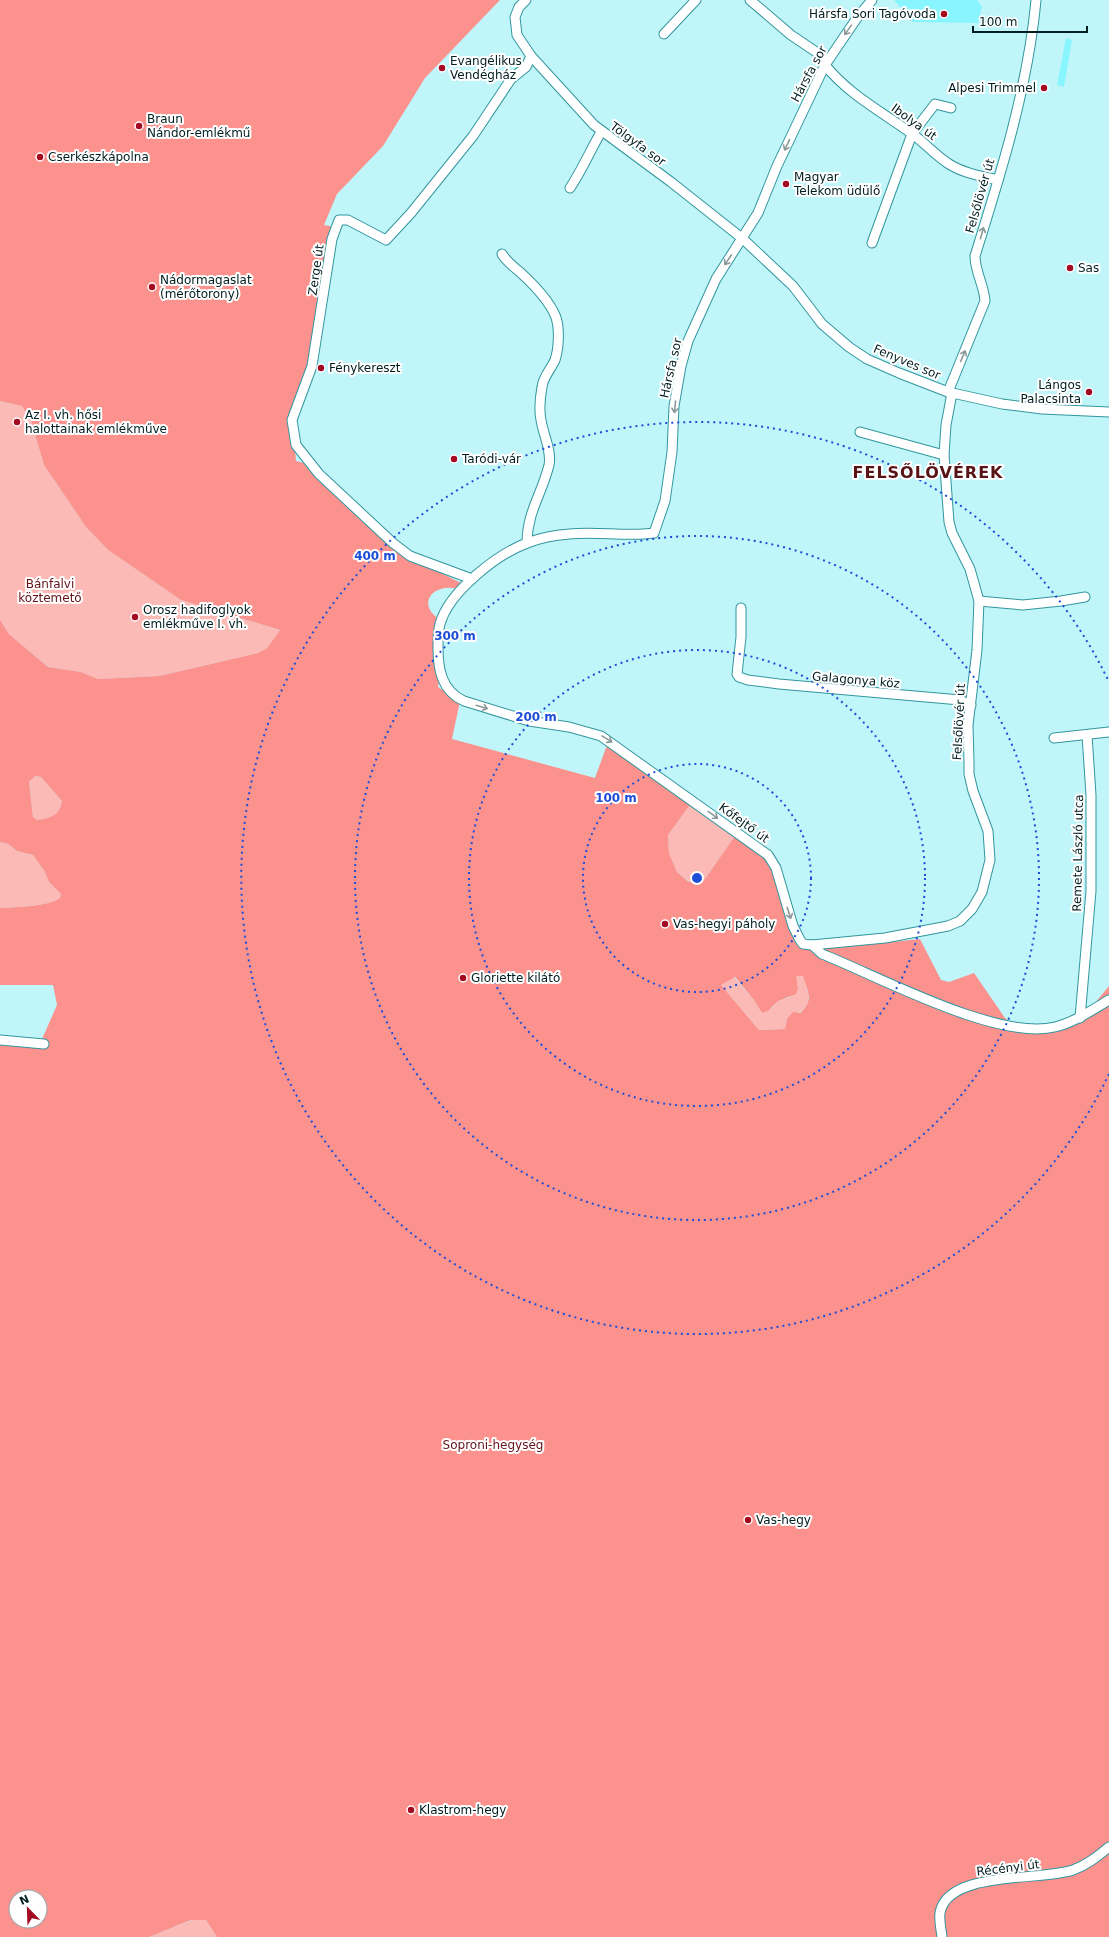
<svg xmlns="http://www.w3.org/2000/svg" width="1109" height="1937" font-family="'DejaVu Sans',sans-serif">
<rect width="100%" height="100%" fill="#c0f6fa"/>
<g fill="#89f5fe">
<path d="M894,0H977L982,6L978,23L913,22Z"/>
<path d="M1066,38L1072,40L1064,87L1057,85Z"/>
</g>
<g fill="#fcbab6">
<path d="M0,401L22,406L31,421L44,465L86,527L108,550L181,600L280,630L267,648L258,653L159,676L98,679L81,672L48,667L9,634L0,620Z"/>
<path d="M35,776L41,777L62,801C60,815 51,818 37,820L33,817L29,782Z"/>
<path d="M692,802L737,833L705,879L690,882L677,872L669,853L668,835Z"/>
<path d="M0,842L8,844L17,851L33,855L45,872L49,882L61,894L60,898C47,907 16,907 0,908Z"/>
<path d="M803,975C811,1001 813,1008 787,1019L785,1029L759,1030L721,985L734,977L754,1000L762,1013L773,1007L777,1001L790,997L798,988L795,976Z"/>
<path d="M197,1918L206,1920L217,1937H149Z"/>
</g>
<path fill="#fb928e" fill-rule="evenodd" d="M0,0H500L425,78L383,146L337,194L324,225L335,227L313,368L293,421L296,461L304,463L395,550L463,584L457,589C436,583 414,602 440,620L441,673L438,687L460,701L452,739L595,778L607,745L692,802L668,835L669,853L677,872L689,882L705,879L737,833L776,868L804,944L836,948L920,939L941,980L949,982L974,973L1005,1018L1021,1031L1081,1020L1109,986V1937H217L206,1920H191L149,1937H0V1042L39,1046L57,1005L53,985H0V908C16,907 47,907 60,898L61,894L49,882L45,872L33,855L17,851L8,844L0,842V620L9,634L48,667L81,672L98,679L159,676L258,653L267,648L280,630L181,600L108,550L86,527L44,465L31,421L22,406L0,401ZM35,776L41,777L62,801C60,815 51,818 37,820L33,817L29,782ZM796,976H803C808,992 814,1001 800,1013L793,1012L787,1019L785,1029L759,1030L721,985L735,977L754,1000L762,1013L768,1011L778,1001L796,994L798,988ZM16,1897H40V1921H16Z"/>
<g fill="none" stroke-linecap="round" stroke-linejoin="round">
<g stroke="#31969e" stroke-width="11">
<g id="minor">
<path d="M526,0L519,7L515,17L517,35L531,56L594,125L671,182L743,239L793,286L822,324L849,347L867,359L899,373L948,392L1002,404L1042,409L1109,412"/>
<path d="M750,0L791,35L828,60"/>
<path d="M872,0L857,18L825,65L777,166L758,213L716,279L688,341L681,366L674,406L672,452L665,501L654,533C626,537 598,531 569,534C556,535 540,538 527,543C498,554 449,591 440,624C438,631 438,640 438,648C438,670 442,691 464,701L529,721L569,727L601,736L768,855L776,868L793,926L800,940L803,944L812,945L822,954C878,976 997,1041 1055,1027C1075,1022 1092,1010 1109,1000"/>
<path d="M664,34L696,0"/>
<path d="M825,65C848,94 882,112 911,133C924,142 935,155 949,164C963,173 981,176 998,180"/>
<path d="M570,188C582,170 590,151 601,132"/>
<path d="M872,243L912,134L935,104L951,108"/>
<path d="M502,254C507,262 514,267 521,273C534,285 548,299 555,315C560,326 559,348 555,360C551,369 543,377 542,387C540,398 539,410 541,420C543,434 552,451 549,465C542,494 527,512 527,543"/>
<path d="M948,392L985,301C984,285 975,272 975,256C1001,173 1028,87 1036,0"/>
<path d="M860,432L944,455"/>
<path d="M472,579L410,556L393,543L319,474L296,445L292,420L312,366L332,239L339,220H348L386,240L411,213L473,136L511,79L526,67L531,56"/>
<path d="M979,601L1023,605L1061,601L1085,597"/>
<path d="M741,608V637L737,674L739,677L748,680L779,684L960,700L971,705"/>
<path d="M1054,738L1109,732"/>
<path d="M812,945L885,938L948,926L960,921L972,909L982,892L990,860L988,831L973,791L969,774V762L968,725L977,650L979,601L970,569L952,533L949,522L944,455L946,425L952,393"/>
<path d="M1080,1018L1091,891V795L1087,735"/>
<path d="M0,1040L44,1044"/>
<path d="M942,1937C941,1929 939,1920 940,1913C947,1870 1043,1881 1073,1870C1087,1865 1098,1856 1109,1847"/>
</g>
</g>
<use href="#minor" stroke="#fff" stroke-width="9"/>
</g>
<defs><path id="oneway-shaft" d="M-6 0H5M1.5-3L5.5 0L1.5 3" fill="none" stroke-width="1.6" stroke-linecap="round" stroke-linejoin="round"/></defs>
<g stroke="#8c999a">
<use href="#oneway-shaft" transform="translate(848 30) rotate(125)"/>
<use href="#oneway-shaft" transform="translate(787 145) rotate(115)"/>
<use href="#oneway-shaft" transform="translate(982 233) rotate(-74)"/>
<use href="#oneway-shaft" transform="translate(728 260) rotate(124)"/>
<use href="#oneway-shaft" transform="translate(963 356) rotate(-67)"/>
<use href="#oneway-shaft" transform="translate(675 407) rotate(96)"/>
<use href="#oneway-shaft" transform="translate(482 707) rotate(17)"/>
<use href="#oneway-shaft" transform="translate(607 739) rotate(32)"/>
<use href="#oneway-shaft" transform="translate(713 815) rotate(36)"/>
<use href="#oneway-shaft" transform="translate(789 913) rotate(72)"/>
</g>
<g fill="none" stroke="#1d4ed8" stroke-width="2" stroke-dasharray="2 4">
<circle cx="697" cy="878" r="114"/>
<circle cx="697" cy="878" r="228"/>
<circle cx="697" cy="878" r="342"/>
<path d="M1109 1074A456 456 0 1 1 1109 682"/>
</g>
<g fill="#a40922" stroke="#fff" stroke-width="1.5">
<circle cx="944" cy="14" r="4"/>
<circle cx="442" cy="68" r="4"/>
<circle cx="1044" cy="88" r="4"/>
<circle cx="139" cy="126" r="4"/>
<circle cx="40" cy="157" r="4"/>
<circle cx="786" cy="184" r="4"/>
<circle cx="1070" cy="268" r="4"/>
<circle cx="152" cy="287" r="4"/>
<circle cx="321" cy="368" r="4"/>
<circle cx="1089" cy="392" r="4"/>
<circle cx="17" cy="422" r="4"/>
<circle cx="454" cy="459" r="4"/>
<circle cx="135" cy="617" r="4"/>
<circle cx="665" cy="924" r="4"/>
<circle cx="463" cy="978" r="4"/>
<circle cx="748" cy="1520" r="4"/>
<circle cx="411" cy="1810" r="4"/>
</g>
<g text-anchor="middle" stroke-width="4" stroke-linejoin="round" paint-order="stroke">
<g font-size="12" fill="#001d1f" stroke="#fff" text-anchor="start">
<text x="936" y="18" text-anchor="end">Hársfa Sori Tagóvoda</text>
<text x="450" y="65">Evangélikus<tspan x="450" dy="14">Vendégház</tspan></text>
<text x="1036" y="92" text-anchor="end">Alpesi Trimmel</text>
<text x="147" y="123">Braun<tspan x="147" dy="14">Nándor-emlékmű</tspan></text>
<text x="48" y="161">Cserkészkápolna</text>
<text x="794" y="181">Magyar<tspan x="794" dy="14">Telekom üdülő</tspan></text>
<text x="1078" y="272">Sas</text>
<text x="160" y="284">Nádormagaslat<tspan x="160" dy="14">(mérőtorony)</tspan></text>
<text x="329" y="372">Fénykereszt</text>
<text x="1081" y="389" text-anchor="end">Lángos<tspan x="1081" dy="14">Palacsinta</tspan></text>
<text x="25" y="419">Az I. vh. hősi<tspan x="25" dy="14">halottainak emlékműve</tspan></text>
<text x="462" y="463">Taródi-vár</text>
<text x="143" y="614">Orosz hadifoglyok<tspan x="143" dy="14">emlékműve I. vh.</tspan></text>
<text x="673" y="928">Vas-hegyi páholy</text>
<text x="471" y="982">Gloriette kilátó</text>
<text x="756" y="1524">Vas-hegy</text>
<text x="419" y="1814">Klastrom-hegy</text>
</g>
<g font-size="12" fill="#001d1f" stroke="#fff">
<text transform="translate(809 74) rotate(-62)" y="4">Hársfa sor</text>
<text transform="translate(914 122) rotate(36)" y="4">Ibolya út</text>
<text transform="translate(638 144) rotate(36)" y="4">Tölgyfa sor</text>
<text transform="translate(980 196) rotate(-74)" y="4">Felsőlövér út</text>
<text transform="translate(316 270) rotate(-82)" y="4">Zerge út</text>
<text transform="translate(907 362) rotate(23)" y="4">Fenyves sor</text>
<text transform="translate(671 368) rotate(-77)" y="4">Hársfa sor</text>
<text transform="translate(856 680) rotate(5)" y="4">Galagonya köz</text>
<text transform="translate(959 722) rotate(-87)" y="4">Felsőlövér út</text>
<text transform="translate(744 823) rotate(36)" y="4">Kőfejtő út</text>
<text transform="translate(1078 853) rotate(-89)" y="4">Remete László utca</text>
<text transform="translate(1008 1868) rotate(-7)" y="4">Récényi út</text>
</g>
<g font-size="12" fill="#631218" stroke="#fff">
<text x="50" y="588">Bánfalvi<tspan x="50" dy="14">köztemető</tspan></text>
<text x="493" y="1449">Soproni-hegység</text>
</g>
<g font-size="16" font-weight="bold" letter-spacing="1" fill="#581316" stroke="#fff">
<text x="928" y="478">FELSŐLÖVÉREK</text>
</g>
</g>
<circle cx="697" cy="878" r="6" fill="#1d4ed8" stroke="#fff" stroke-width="2"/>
<g font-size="12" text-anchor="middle" font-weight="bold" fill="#1d4ed8" stroke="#fff" stroke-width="4" stroke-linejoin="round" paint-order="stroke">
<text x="375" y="560">400 m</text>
<text x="455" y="640">300 m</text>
<text x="536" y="721">200 m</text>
<text x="616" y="802">100 m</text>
</g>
<g transform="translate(28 1909) rotate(337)"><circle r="19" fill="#ffffff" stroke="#99a5a5"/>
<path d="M0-3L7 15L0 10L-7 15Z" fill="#a40922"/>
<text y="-6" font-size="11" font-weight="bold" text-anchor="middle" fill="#001d1f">N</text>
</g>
<path d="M973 26v6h114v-6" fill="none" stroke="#001d1f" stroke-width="2"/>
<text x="979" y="26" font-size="12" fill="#001d1f" stroke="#ffffff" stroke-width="3" paint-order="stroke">100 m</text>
</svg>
